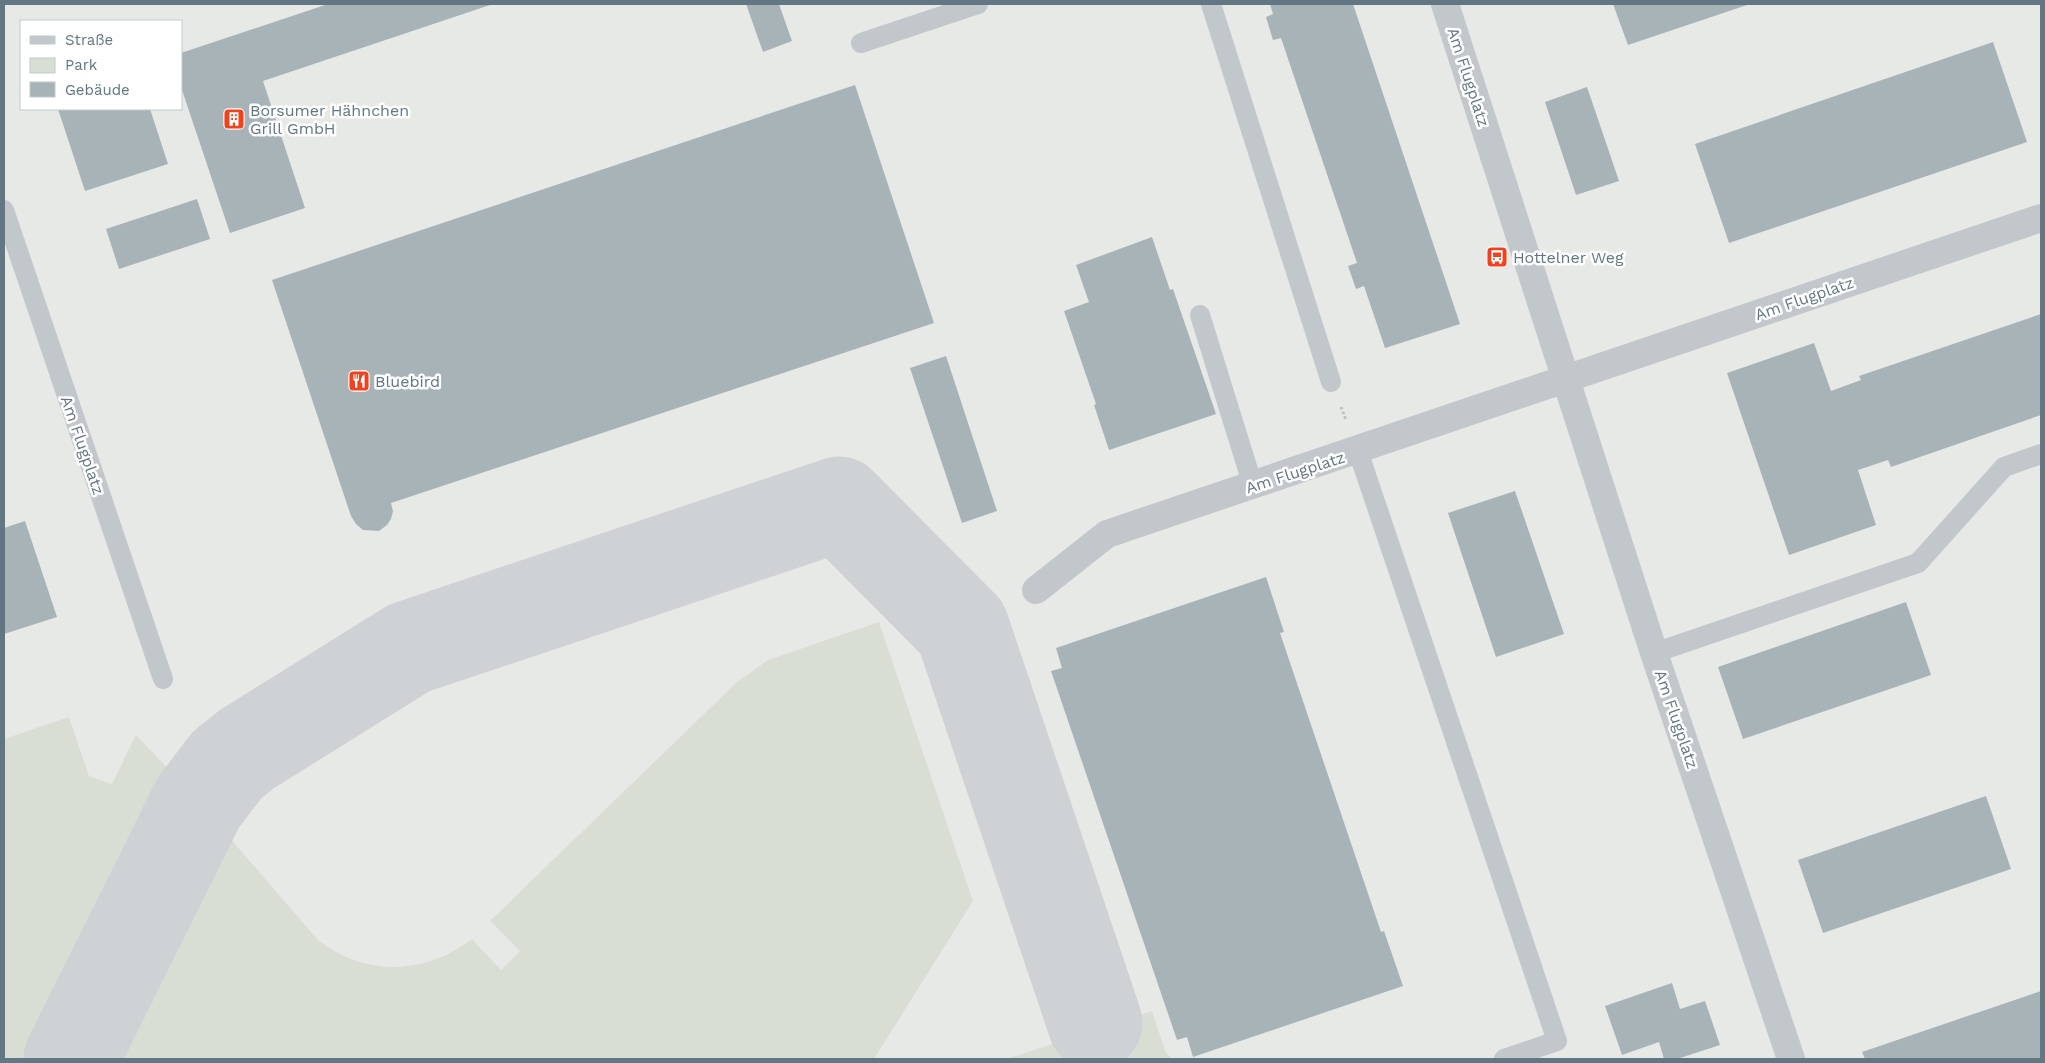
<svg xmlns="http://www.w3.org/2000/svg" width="2045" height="1063" font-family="'Work Sans',sans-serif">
<rect width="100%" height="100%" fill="#f9f9f6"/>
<path fill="#e7e9e7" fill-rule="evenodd" d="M4,4H2041V1059H4ZM21,21H181V109H21Z"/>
<g fill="#d9ded5">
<path d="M879,622L973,901L874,1059H97L215,821L318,940C365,977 425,975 472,939L501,970L520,951L490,921L737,682L768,660Z"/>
<path d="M69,717L89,776L112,784L136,735L177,778L179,787L46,1059H4V739Z"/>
<path d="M1152,1011L1166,1053L1173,1059H1007Z"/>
</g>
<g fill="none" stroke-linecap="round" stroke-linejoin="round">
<path stroke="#ced2d4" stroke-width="95" d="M71,1059L198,803L227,765L247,749L409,648L839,504L962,628L1095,1023"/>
</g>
<g fill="#a8b3b8">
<path d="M328,4H493L263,81L305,208L230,233L181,87V53Z"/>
<path d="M746,4H779L792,41L763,52Z"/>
<path d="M1270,4H1353L1460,324L1385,348L1364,286L1356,289L1348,266L1357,263L1281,38L1273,40L1266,17L1273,14Z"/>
<path d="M1613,4H1750L1628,45Z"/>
<path d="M1993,42L2027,142L1729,243L1695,144Z"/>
<path d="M855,85L934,323L391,503L393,511L391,519L387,525L379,531L363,530L356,524L351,516L272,280Z"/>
<path d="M1587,87L1619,181L1576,195L1545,102Z"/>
<path d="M58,109H150L168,164L85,191Z"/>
<path d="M197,199L210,239L119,269L106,229Z"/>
<path d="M1152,237L1170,290L1173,289L1216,414L1109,450L1094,405L1096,404L1064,311L1089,302L1076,265Z"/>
<path d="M2041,314V415L1891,467L1888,460L1858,470L1876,525L1789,555L1727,373L1814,343L1831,391L1861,380L1859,376Z"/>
<path d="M946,356L997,511L962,523L910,368Z"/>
<path d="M1515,491L1564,634L1496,657L1448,513Z"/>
<path d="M25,521L57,617L4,634V528Z"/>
<path d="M1266,577L1284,632L1280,633L1381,932L1384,931L1403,986L1193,1057L1187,1037L1177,1040L1051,671L1062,668L1056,648Z"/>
<path d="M1906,602L1931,675L1743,739L1718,667Z"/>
<path d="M1986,796L2011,869L1823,933L1798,860Z"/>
<path d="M1672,983L1680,1009L1705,1001L1720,1045L1677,1059H1664L1659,1042L1622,1055L1605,1006Z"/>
<path d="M2041,991V1059H1865L1862,1052Z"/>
</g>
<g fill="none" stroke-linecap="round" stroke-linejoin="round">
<path stroke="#babec1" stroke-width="3" stroke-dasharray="2.5 2.5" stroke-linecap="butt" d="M1341,407L1346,420"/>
<g stroke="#c2c7cb" stroke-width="20">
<path d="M1211,4L1331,382"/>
<path d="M861,43L978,4"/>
<path d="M4,210L163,679"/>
<path d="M1200,315L1253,486"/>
<path d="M1358,451L1557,1041L1504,1059"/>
<path d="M1654,653L1918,563L2004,467L2041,454"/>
</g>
<g stroke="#c2c7cb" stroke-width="28">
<path d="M1445,4L1654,653L1791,1059"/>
<path d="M1036,590L1107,534L2041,218"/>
</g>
</g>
<defs>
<g id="building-square" transform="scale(1.125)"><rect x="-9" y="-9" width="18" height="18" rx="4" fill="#f0421f" stroke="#fff"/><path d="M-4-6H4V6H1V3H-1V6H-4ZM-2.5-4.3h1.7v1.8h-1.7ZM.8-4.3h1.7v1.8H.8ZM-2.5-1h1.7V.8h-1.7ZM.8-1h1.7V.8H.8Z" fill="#fff"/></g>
<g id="bus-square" transform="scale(1.125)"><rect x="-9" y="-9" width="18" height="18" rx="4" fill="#f0421f" stroke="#fff"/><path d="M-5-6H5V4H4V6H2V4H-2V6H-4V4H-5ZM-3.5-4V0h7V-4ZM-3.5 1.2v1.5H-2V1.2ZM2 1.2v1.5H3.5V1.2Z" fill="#fff"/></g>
<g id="restaurant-square" transform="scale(1.125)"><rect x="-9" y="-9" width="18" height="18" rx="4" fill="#f0421f" stroke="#fff"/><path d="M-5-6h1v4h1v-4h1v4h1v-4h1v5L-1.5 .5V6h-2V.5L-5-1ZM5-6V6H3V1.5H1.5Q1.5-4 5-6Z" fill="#fff"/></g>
</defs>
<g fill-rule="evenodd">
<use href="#building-square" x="234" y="119"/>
<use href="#bus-square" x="1497" y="257"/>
<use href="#restaurant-square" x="359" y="381"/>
</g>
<g text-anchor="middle" stroke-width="5" stroke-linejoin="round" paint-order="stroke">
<g font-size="16" fill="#627783" stroke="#fff">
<text transform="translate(1469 77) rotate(72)" y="6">Am Flugplatz</text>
<text transform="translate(1804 298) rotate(-19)" y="6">Am Flugplatz</text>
<text transform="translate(83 445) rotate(71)" y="6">Am Flugplatz</text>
<text transform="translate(1295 472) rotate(-18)" y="6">Am Flugplatz</text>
<text transform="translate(1677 719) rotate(71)" y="6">Am Flugplatz</text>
</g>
<g font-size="16" fill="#627783" stroke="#fff" text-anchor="start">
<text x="250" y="116">Borsumer Hähnchen<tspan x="250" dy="18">Grill GmbH</tspan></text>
<text x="1513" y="263">Hottelner Weg</text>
<text x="375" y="387">Bluebird</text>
</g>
</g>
<rect width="2045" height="1063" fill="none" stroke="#627783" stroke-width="10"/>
<rect x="20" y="20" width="162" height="90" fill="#ffffff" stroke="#c0c9cd"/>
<rect x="30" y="36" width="25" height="8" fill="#c2c7cb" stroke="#c0c9cd"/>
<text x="65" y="45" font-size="15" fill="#627783">Straße</text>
<rect x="30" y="58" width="25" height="15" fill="#d9ded5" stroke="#c0c9cd"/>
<text x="65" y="70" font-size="15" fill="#627783">Park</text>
<rect x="30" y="82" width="25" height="15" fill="#a8b3b8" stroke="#c0c9cd"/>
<text x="65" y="95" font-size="15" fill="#627783">Gebäude</text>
</svg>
